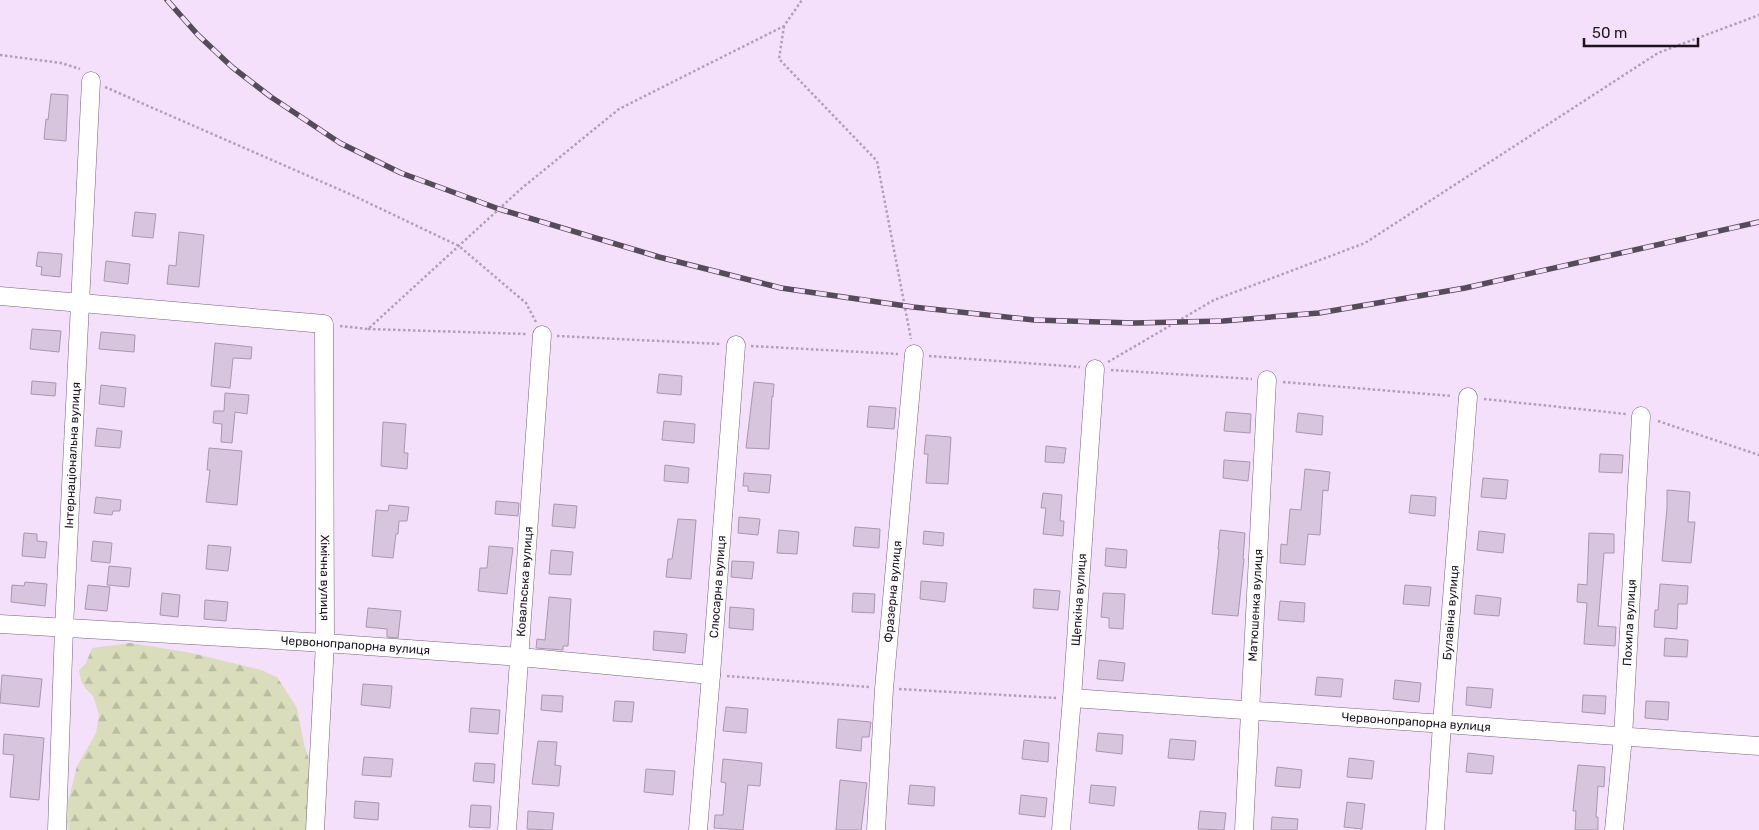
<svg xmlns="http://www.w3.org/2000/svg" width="1759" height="830" font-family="Rubik,sans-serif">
<defs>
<pattern id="forest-firs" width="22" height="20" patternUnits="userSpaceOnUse" patternTransform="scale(1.25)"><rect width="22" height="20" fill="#daddbc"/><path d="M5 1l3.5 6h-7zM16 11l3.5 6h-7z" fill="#babda1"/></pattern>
</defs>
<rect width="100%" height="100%" fill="#f4e0fb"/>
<path fill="url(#forest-firs)" d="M130,643L187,652L261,670L277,677L297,708L304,744L311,766L306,830H69L67,821L68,802L77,766L96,733L99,715L93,696L86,689L81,681L79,670L86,663L92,648Z"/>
<g fill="#d7c4dd" stroke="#a997af">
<path d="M51,94L68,95L66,141L44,139L46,119L48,120Z"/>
<path d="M135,212L156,214L153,238L132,236Z"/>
<path d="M179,232L204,235L199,287L167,284L169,265L176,266Z"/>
<path d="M38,252L62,254L60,277L41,275L42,267L36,266Z"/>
<path d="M106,261L130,264L128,284L104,281Z"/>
<path d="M32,329L61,331L59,352L30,349Z"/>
<path d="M101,332L135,335L134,352L99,349Z"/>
<path d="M215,343L252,347L251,359L233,358L230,388L211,386Z"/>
<path d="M659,374L682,376L681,395L657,393Z"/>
<path d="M32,381L56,383L55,396L31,394Z"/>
<path d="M754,382L774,384L773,397L772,396L769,449L746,448Z"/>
<path d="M101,385L126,388L124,407L99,404Z"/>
<path d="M225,393L249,395L247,414L235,412L232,443L221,442L222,424L213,423L214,411H224Z"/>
<path d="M869,406L896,408L894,429L867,427Z"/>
<path d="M1226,412L1251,414L1250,433L1224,431Z"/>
<path d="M1298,413L1323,416L1322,435L1296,432Z"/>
<path d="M664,421L695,424L694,443L662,440Z"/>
<path d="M383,422L406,424L404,453H408L407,469L381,466Z"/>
<path d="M97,428L122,431L120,448L95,446Z"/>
<path d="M926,435L951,437L948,484L926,483L928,454H924Z"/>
<path d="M1046,446L1066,448L1064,463L1045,462Z"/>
<path d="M209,448L242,451L237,505L206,502L210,470H207Z"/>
<path d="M1600,454L1623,455L1622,473L1599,472Z"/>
<path d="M1224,460L1250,462L1248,481L1223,478Z"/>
<path d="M665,465L689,468L688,483L664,481Z"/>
<path d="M1305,469L1330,472L1328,491L1323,490L1320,535L1308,534L1305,565L1280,563L1281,544L1287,545L1290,509L1301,510Z"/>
<path d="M744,473L771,475L769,493L748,491V486H743Z"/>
<path d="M1483,478L1508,480L1506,499L1481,497Z"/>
<path d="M1667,490L1690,492L1688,522H1695L1691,563L1662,561L1667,508Z"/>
<path d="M1043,493L1062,495L1060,521H1064L1063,536L1043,534L1046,508H1041Z"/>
<path d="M1411,495L1436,497L1435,516L1409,513Z"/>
<path d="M96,497L121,500L120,511H113L112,515L94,513Z"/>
<path d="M496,501L519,503L518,516L495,514Z"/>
<path d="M554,504L577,506L575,528L552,526Z"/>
<path d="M389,505L409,507L407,521H399L398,534H396L393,558L372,556L376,510L388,511Z"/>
<path d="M739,517L760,519L758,535L738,533Z"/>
<path d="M678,519L696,520L691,579L666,577L668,559H672Z"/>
<path d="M855,527L880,529L879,548L853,546Z"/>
<path d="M779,530L799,532L797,554L777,553Z"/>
<path d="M1220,530L1245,533L1243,559H1244L1238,616L1212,614L1219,549H1218Z"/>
<path d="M924,531L944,533L943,546L923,544Z"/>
<path d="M1479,531L1505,534L1503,553L1477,550Z"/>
<path d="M24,533L37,534V541L47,542L45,558L22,556Z"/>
<path d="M1589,533L1614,534V553H1604L1598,626L1616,627L1615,646L1584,644L1587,603L1577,602L1578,584L1587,585Z"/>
<path d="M93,541L112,543L110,563L91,561Z"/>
<path d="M208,545L231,547L228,571L206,569Z"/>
<path d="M489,546L513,548L507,594L478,591L480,568H487Z"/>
<path d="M1106,548L1127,550L1126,568L1105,566Z"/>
<path d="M551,550L573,552L571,575L549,574Z"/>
<path d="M732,561L754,562L752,579L731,577Z"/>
<path d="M109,566L131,568L129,587L107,585Z"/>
<path d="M921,581L947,583L945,602L920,599Z"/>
<path d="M25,582L47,584L45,606L11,602L12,585L24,586Z"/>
<path d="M1660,584L1688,586L1687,604H1678L1677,629L1654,627L1655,610H1658Z"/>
<path d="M88,585L110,587L107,611L85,609Z"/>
<path d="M1405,585L1431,587L1429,606L1403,604Z"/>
<path d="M1034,589L1060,591L1058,610L1033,608Z"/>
<path d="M162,593L180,595L178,617L160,615Z"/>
<path d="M853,593L875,594L874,613L852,612Z"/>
<path d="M1103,593L1125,594L1123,629L1109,628V618L1101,617Z"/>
<path d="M1476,595L1501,598L1499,616L1474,614Z"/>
<path d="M549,597L571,599L568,646H563V650L536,648L537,639L545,640Z"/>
<path d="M205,600L228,602L226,621L204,619Z"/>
<path d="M1280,601L1305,603L1304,622L1278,620Z"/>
<path d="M730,607L754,609L753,630L729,628Z"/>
<path d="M368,608L401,611L398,638L387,637V629L366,627Z"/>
<path d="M654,631L687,634L685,653L653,650Z"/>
<path d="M1665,638L1688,640L1687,657L1664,656Z"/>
<path d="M1099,660L1125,663L1123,681L1097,679Z"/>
<path d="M2,675L42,679L39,707L0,703Z"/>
<path d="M1317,677L1343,679L1341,697L1315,695Z"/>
<path d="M1395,680L1421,683L1419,702L1393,699Z"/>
<path d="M363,684L392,686L390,708L361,705Z"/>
<path d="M1467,687L1493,689L1491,708L1466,705Z"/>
<path d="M542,695L563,696L562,712L541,710Z"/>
<path d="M1583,695L1606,696L1605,714L1582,712Z"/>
<path d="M615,701L634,702L632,722L613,721Z"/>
<path d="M1646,701L1669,702L1668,720L1645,718Z"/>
<path d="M726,707L748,709L746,733L723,731Z"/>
<path d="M471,708L500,710L498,734L469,732Z"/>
<path d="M838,719L871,722L869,737H862L861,751L836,748Z"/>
<path d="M1098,733L1123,735L1122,754L1096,751Z"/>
<path d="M4,734L44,738L39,800L10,797L14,755L3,754Z"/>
<path d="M1170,739L1196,741L1194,760L1168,758Z"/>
<path d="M1024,740L1049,743L1048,762L1022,759Z"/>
<path d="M538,741L557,742L555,765L561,766L559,786L532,784Z"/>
<path d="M1468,753L1494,756L1492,774L1466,772Z"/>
<path d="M364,757L393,759L391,777L362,775Z"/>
<path d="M1349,758L1374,761L1372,779L1347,777Z"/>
<path d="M723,759L762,763L760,786L748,785L743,830L714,828L715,815H723L726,783L721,782Z"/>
<path d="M475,763L495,764L494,783L473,781Z"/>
<path d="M1578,765L1605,767L1604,787L1598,786L1596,817H1598V830H1575L1576,811H1573Z"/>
<path d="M1277,767L1302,770L1300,788L1275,786Z"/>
<path d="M646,769L675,771L673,795L644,792Z"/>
<path d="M840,780L867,783L861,830H836Z"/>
<path d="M910,785L935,787L934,806L908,804Z"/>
<path d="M1091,785L1116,787L1114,806L1089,803Z"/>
<path d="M1021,795L1047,798L1045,817L1019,814Z"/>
<path d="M355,801L379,803L378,820L354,818Z"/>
<path d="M1347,802L1365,804L1362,829L1344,827Z"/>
<path d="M471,805L491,806L490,828L469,827Z"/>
<path d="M528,811L554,813L552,830L527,829Z"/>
<path d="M1200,811L1226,813L1224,830L1198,829Z"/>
<path d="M1272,817L1298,819L1297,830H1271Z"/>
</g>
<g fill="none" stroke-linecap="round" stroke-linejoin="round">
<g stroke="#75647b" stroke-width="19">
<g id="street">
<path id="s1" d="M0,296L324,324L325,643L315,830"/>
<path id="s2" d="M0,624L325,643L520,657L711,675"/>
<path id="s3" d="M1072,698L1759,746"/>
<path id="s4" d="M57,830L64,628L91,81"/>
<path id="s5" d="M507,830L542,335"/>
<path id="s6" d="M698,830L711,675L736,345"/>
<path id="s7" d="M876,830L884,689L914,354"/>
<path id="s8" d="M1061,830L1072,698L1095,369"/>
<path id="s9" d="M1244,830L1267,380"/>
<path id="s10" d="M1435,830L1442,724L1468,397"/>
<path id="s11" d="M1614,830L1623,737L1641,416"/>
</g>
</g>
<g stroke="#b0a0b5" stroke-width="2.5" stroke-dasharray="2.5 2.5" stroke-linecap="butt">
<path d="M784,26L779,59L877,161L911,339"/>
<path d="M0,55L61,63L80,69"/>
<path d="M105,87L352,195L459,246L526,303L536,322"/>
<path d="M340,326L368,329L522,188L619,109L784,26L802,0"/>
<path d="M368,329L526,334"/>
<path d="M557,336L721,344"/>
<path d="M751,346L898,354"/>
<path d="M929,356L1080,367"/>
<path d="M1108,362L1214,300L1365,243L1658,53L1759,15"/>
<path d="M1111,370L1252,379"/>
<path d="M1283,382L1452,396"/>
<path d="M1484,399L1626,414"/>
<path d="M1658,421L1759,455"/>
<path d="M727,676L869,687"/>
<path d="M899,689L1056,698"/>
</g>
<use href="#street" stroke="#fff" stroke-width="18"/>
<g stroke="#564b5a" stroke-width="5.5">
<path id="rail" d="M167,0L198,35L232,67L271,97L340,143L401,173L499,209L659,257L781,288L913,307L1034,320L1134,323L1223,321L1319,313L1465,288L1759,222"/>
</g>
<use href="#rail" stroke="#f4e0fb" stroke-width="4" stroke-dasharray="11" stroke-linecap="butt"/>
</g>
<g text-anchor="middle" stroke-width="4" stroke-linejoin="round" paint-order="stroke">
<g font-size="12" fill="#1c151f" stroke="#f4e0fb">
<text dy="4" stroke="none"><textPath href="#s4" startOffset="375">Інтернаціональна вулиця</textPath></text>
<text dy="4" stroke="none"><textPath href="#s1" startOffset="579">Хімічна вулиця</textPath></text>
<text dy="4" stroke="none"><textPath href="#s5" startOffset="249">Ковальська вулиця</textPath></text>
<text dy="4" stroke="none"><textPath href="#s6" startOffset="244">Слюсарна вулиця</textPath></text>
<text dy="4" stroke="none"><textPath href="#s7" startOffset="239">Фразерна вулиця</textPath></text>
<text dy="4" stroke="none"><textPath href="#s8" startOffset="231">Щепкіна вулиця</textPath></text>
<text dy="4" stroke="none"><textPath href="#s9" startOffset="225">Матюшенка вулиця</textPath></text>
<text dy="4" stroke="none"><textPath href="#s10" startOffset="218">Булавіна вулиця</textPath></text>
<text dy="4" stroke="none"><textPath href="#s11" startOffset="208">Похила вулиця</textPath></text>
<text dy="4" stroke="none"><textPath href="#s2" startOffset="356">Червонопрапорна вулиця</textPath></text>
<text dy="4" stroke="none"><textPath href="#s3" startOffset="345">Червонопрапорна вулиця</textPath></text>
</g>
</g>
<path d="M1584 38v8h114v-8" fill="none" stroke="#1c151f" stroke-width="2.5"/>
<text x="1592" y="38" font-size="15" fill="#1c151f" stroke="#f4e0fb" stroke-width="4" paint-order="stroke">50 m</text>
</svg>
